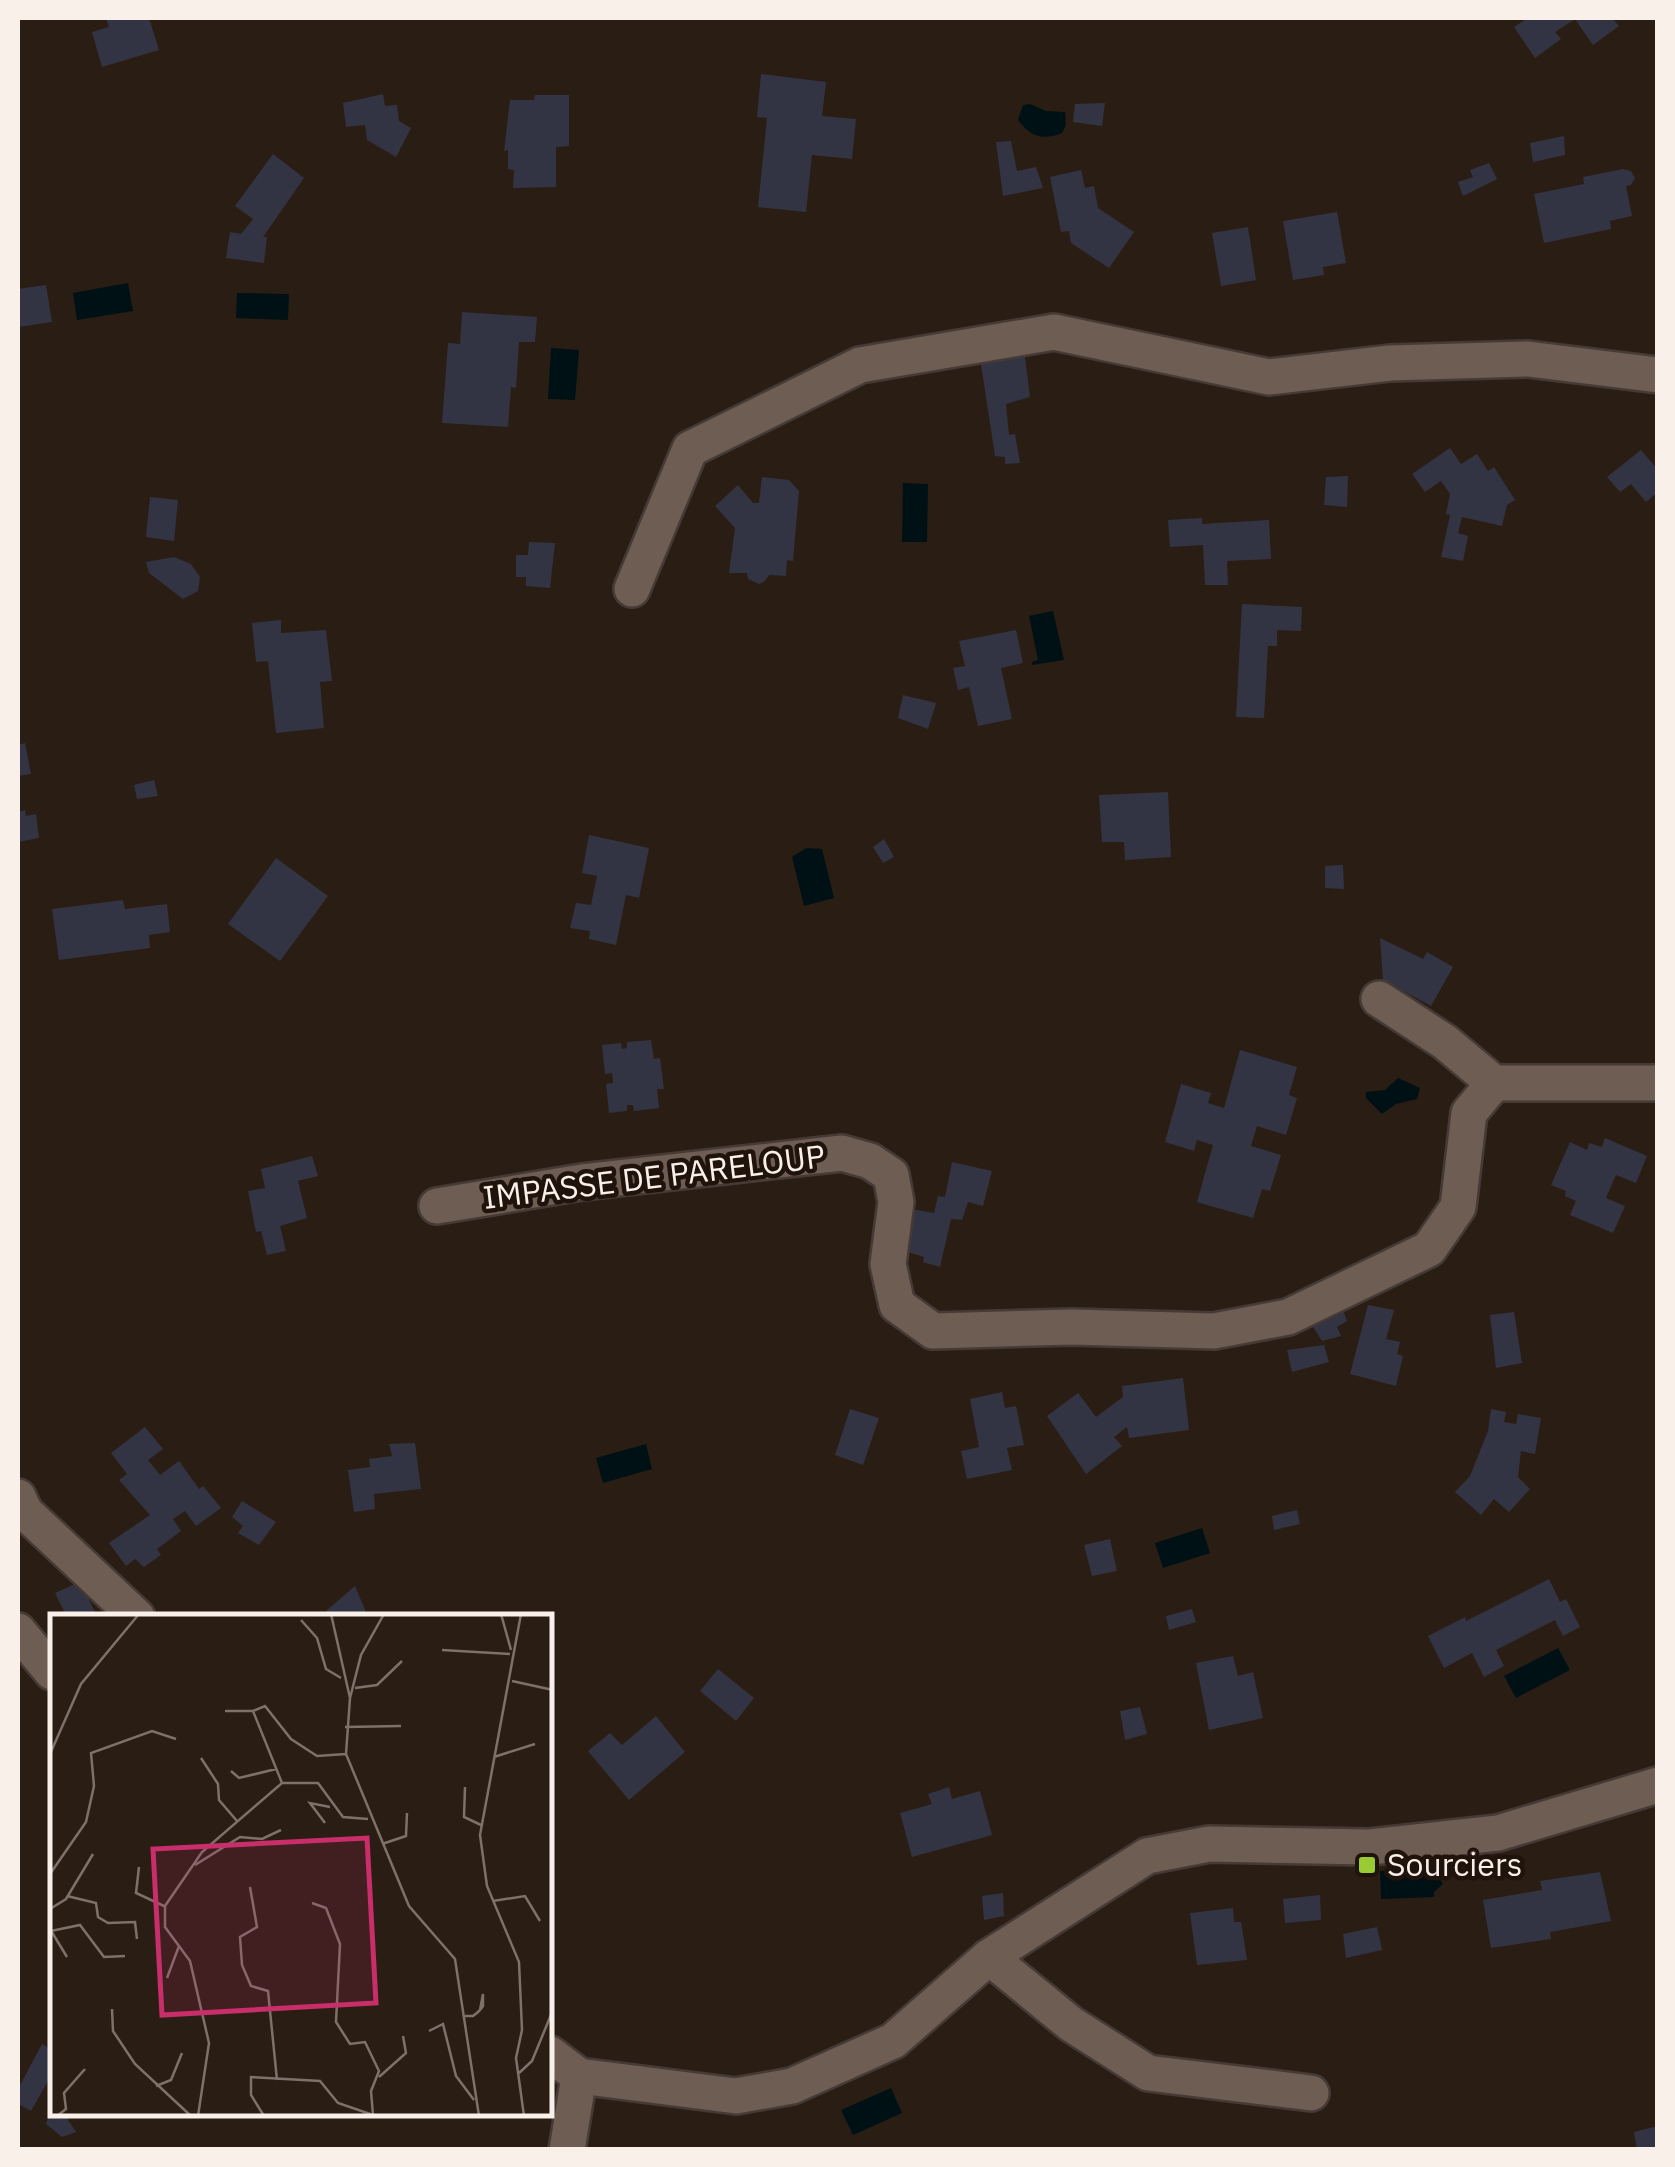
<svg xmlns="http://www.w3.org/2000/svg" width="1675" height="2167" font-family="'IBM Plex Sans',sans-serif">
<rect width="100%" height="100%" fill="#2a1d14"/>
<g fill="#001115">
<path d="M1030,104L1046,111L1065,112L1066,125L1062,133C1042,141 1030,136 1018,120L1023,105Z"/>
<path d="M128,283L133,311L77,320L73,293Z"/>
<path d="M237,293L289,294L288,320L236,318Z"/>
<path d="M551,348L579,350L575,400L548,399Z"/>
<path d="M903,483L928,484L927,542H902Z"/>
<path d="M1053,611L1064,660L1032,665V662L1038,660L1029,616Z"/>
<path d="M806,848L822,849L834,898L804,906L792,857Z"/>
<path d="M1398,1078L1420,1088L1417,1099L1396,1104L1382,1114L1366,1098V1092L1385,1090Z"/>
<path d="M646,1444L652,1469L603,1483L596,1458Z"/>
<path d="M1202,1528L1210,1553L1163,1568L1155,1543Z"/>
<path d="M1558,1648L1570,1670L1516,1698L1504,1676Z"/>
<path d="M1434,1869L1443,1884L1434,1892V1897L1381,1899L1380,1871Z"/>
<path d="M891,2088L902,2113L853,2135L841,2110Z"/>
</g>
<g fill="#333443">
<path d="M106,18H149L159,50L102,67L92,32L109,27Z"/>
<path d="M1528,18H1612L1619,26L1593,45L1575,19L1555,32L1561,39L1535,58L1514,27Z"/>
<path d="M761,74L826,82L822,116L856,119L852,159L812,155L806,212L758,207L767,118L757,117Z"/>
<path d="M383,94L385,106L397,105L399,121L411,128L396,157L367,140L365,125L346,127L343,103Z"/>
<path d="M535,95H569V146L556,147V187L513,188L514,170L508,169V150L504,151L510,100H534Z"/>
<path d="M1105,103L1102,126L1073,122L1075,104Z"/>
<path d="M1564,136L1565,155L1533,162L1530,143Z"/>
<path d="M1011,141L1017,171L1036,167L1043,188L1003,196L996,142Z"/>
<path d="M273,154L304,178L263,237H267L264,263L226,258L230,232L241,234L253,219L235,206Z"/>
<path d="M1489,163L1497,179L1463,196L1458,182L1473,177L1470,170Z"/>
<path d="M1623,169L1631,171L1635,178L1631,185L1626,186L1632,216L1610,221L1611,229L1544,243L1534,194L1584,184L1583,177Z"/>
<path d="M1081,170L1085,188L1094,186L1098,208L1134,232L1109,268L1071,243L1069,231L1061,232L1050,177Z"/>
<path d="M1337,212L1346,263L1323,267L1324,275L1293,280L1283,221Z"/>
<path d="M1248,227L1256,280L1221,286L1212,233Z"/>
<path d="M46,285L52,322L18,327V289Z"/>
<path d="M462,312L537,317L535,342H519L516,388L511,387L508,427L442,423L448,343L460,344Z"/>
<path d="M1024,350L1030,397L1006,404L1009,435L1015,434L1020,463L1005,464V457L995,456L980,358Z"/>
<path d="M1450,448L1461,464L1477,454L1488,471L1494,467L1515,500L1507,505L1502,526L1462,517L1458,533L1468,536L1463,561L1441,557L1450,515L1446,514L1450,494L1441,481L1425,492L1412,474Z"/>
<path d="M1641,450L1658,470V492L1646,502L1631,484L1620,492L1607,477Z"/>
<path d="M1348,476L1347,507L1324,505L1326,477Z"/>
<path d="M762,477L789,480L799,491L793,561L787,560L786,576L769,575L765,581L759,584L748,579L747,573H729L735,528L715,506L738,485L753,503H759Z"/>
<path d="M150,497L178,500L174,541L146,537Z"/>
<path d="M1202,518V524L1269,520L1271,559L1227,561L1228,585H1205L1203,545L1170,547L1168,520Z"/>
<path d="M529,542L555,543L550,588L526,586V577H516V555H528Z"/>
<path d="M174,557L191,564L200,577L198,591L183,599L149,573L146,562Z"/>
<path d="M1242,604L1302,607L1301,631L1277,630V646H1268L1264,718L1236,717Z"/>
<path d="M281,620V633L326,630L332,681L320,682L324,728L276,733L268,661L256,662L252,623Z"/>
<path d="M1016,630L1023,663L1001,668L1012,719L978,726L969,687L958,690L953,668L965,666L959,641Z"/>
<path d="M903,695L936,703L928,729L898,718Z"/>
<path d="M25,743L31,774L18,776V745Z"/>
<path d="M154,780L158,796L137,799L134,785Z"/>
<path d="M1168,792L1171,857L1125,860L1124,842H1102L1099,795Z"/>
<path d="M25,810L26,816L36,814L39,838L18,842V812Z"/>
<path d="M589,835L649,848L639,898L626,895L616,945L589,939L590,931L570,928L576,903L591,905L597,876L582,873Z"/>
<path d="M884,839L894,857L883,863L873,847Z"/>
<path d="M276,858L328,896L280,961L228,924Z"/>
<path d="M1343,865L1344,889L1325,888V866Z"/>
<path d="M123,900L125,909L167,904L170,932L149,935L150,948L59,960L52,909Z"/>
<path d="M1380,938L1423,959L1427,952L1453,967L1431,1006L1383,980Z"/>
<path d="M651,1040L654,1059L660,1058L664,1089H657L659,1108L634,1111L633,1105H627V1111L609,1113L606,1084L613,1083L612,1073L605,1074L602,1045L621,1043L622,1049L627,1048V1042Z"/>
<path d="M1240,1050L1297,1067L1289,1095L1297,1098L1286,1135L1257,1126L1251,1146L1281,1155L1270,1191L1262,1189L1253,1218L1197,1202L1213,1145L1197,1140L1194,1151L1165,1142L1181,1084L1211,1093L1208,1103L1224,1108Z"/>
<path d="M1605,1138L1647,1156L1636,1183L1616,1175L1606,1198L1625,1206L1613,1233L1570,1215L1576,1201L1565,1196L1566,1191L1551,1185L1570,1142L1587,1150L1589,1143L1602,1147Z"/>
<path d="M312,1156L318,1176L298,1181L307,1218L280,1226L286,1251L267,1255L261,1231L256,1232L248,1191L265,1188L261,1169Z"/>
<path d="M952,1162L992,1171L983,1206L968,1202L962,1220L951,1219L940,1267L923,1262L924,1257L908,1252L910,1238L902,1239L911,1209L934,1213L938,1196L945,1197Z"/>
<path d="M1368,1305L1394,1310L1386,1339L1400,1342L1397,1354L1403,1356L1396,1386L1350,1374Z"/>
<path d="M1343,1310L1347,1321L1337,1327L1341,1336L1322,1341L1310,1322Z"/>
<path d="M1514,1312L1522,1363L1496,1368L1490,1315Z"/>
<path d="M1324,1345L1329,1362L1292,1372L1287,1350Z"/>
<path d="M1183,1378L1189,1430L1129,1438L1127,1427L1114,1437L1122,1446L1086,1474L1047,1416L1078,1393L1096,1417L1123,1397L1122,1386Z"/>
<path d="M1002,1392L1005,1408L1016,1406L1024,1445L1007,1448L1012,1470L967,1479L961,1451L979,1447L970,1399Z"/>
<path d="M850,1409L879,1418L863,1465L835,1455Z"/>
<path d="M1491,1409L1506,1412L1504,1422L1516,1424L1518,1414L1541,1418L1535,1454L1521,1451L1518,1477L1530,1489L1509,1512L1494,1499L1481,1515L1455,1492L1470,1476L1488,1431Z"/>
<path d="M145,1427L163,1449L148,1460L160,1475L179,1461L199,1489L203,1486L221,1508L196,1526L185,1511L173,1519L181,1531L157,1549L161,1555L144,1567L135,1559L126,1566L109,1543L150,1515L119,1480L127,1474L111,1453Z"/>
<path d="M415,1443L421,1489L374,1494L375,1509L354,1512L348,1470L370,1467L369,1459L392,1456L389,1444Z"/>
<path d="M242,1501L276,1522L259,1545L238,1533L243,1526L232,1517Z"/>
<path d="M1297,1510L1300,1524L1274,1530L1272,1516Z"/>
<path d="M1110,1539L1117,1571L1092,1576L1084,1545Z"/>
<path d="M1549,1579L1560,1602L1566,1599L1580,1627L1563,1636L1555,1620L1496,1650L1504,1666L1484,1677L1472,1653L1444,1668L1428,1636L1465,1617L1466,1621Z"/>
<path d="M80,1582L95,1612L92,1617H52V1628L48,1619L64,1611L55,1593Z"/>
<path d="M355,1586L368,1617H319Z"/>
<path d="M1192,1609L1196,1622L1169,1630L1166,1616Z"/>
<path d="M1233,1656L1238,1676L1253,1672L1263,1718L1209,1730L1196,1663Z"/>
<path d="M718,1669L754,1698L736,1721L700,1691Z"/>
<path d="M1140,1707L1147,1734L1125,1740L1120,1711Z"/>
<path d="M656,1716L685,1752L629,1800L588,1751L610,1733L622,1745Z"/>
<path d="M949,1787L952,1799L980,1791L992,1835L912,1857L900,1813L932,1804L928,1794Z"/>
<path d="M1600,1872L1611,1921L1550,1932L1551,1939L1491,1948L1483,1900L1542,1890L1540,1881Z"/>
<path d="M1003,1893L1004,1916L984,1920L982,1896Z"/>
<path d="M1320,1895L1321,1920L1285,1923L1283,1899Z"/>
<path d="M1233,1908L1234,1922H1241L1247,1960L1197,1965L1190,1913Z"/>
<path d="M1377,1927L1382,1950L1346,1958L1343,1934Z"/>
<path d="M42,2044L52,2050V2074L31,2111L18,2104V2089Z"/>
<path d="M52,2107V2114H70L68,2120L76,2132L62,2137L46,2124Z"/>
<path d="M1658,2126V2150H1637L1634,2132Z"/>
</g>
<g fill="none" stroke-linecap="round" stroke-linejoin="round">
<g stroke="#453a35" stroke-width="40">
<g id="street">
<path d="M632,589L690,449L860,365L1054,332L1269,377L1390,363L1528,359L1658,375"/>
<path d="M1379,999L1445,1042L1494,1083"/>
<path d="M437,1206L582,1182L842,1153L870,1161L891,1175L896,1202L888,1264L897,1305L933,1331L1072,1327L1214,1331L1288,1317L1429,1249L1458,1207L1469,1113L1494,1083H1658"/>
<path d="M18,1497L25,1512L137,1617"/>
<path d="M18,1631L52,1672"/>
<path d="M989,1957L1071,2024L1148,2073L1311,2093"/>
<path d="M550,2054L579,2076L736,2096L792,2086L893,2041L989,1957L1147,1856L1209,1844L1370,1847L1498,1833L1658,1785"/>
<path d="M567,2150L579,2076"/>
</g>
</g>
<use href="#street" stroke="#6d5d53" stroke-width="35"/>
</g>
<rect fill="#99cb35" stroke="#20130b" stroke-width="4" x="1357" y="1855" width="20" height="20" rx="5"/>
<g text-anchor="middle" stroke-width="9" stroke-linejoin="round" paint-order="stroke">
<g font-size="32" fill="#faf0ea" stroke="#20130b">
<text transform="translate(654 1177) rotate(-7)" y="11">IMPASSE DE PARELOUP</text>
</g>
<g font-size="32" fill="#faf0ea" stroke="#20130b" text-anchor="start">
<text x="1387" y="1876">Sourciers</text>
</g>
</g>
<g transform="translate(50 1614)">
<rect width="502" height="502" fill="#2a1d14"/>
<path fill="none" stroke="#7d716a" stroke-width="2.5" d="M281,0L300,84L296,140L359,292L405,345L429,502M451,0L461,36M471,0L430,221L437,272L469,348L472,416L466,444L474,502M251,6L267,24L276,55L291,64M392,36L460,40M462,67L503,76M305,74L327,71L352,47M300,84L311,41L334,0M175,97H203L232,169M203,97L215,92L241,125L267,142L296,140M295,113L351,112M0,140L31,70L89,0M444,143L485,130M151,144L168,170L169,186L187,207M181,157L189,164L226,155M415,173L414,203L431,211M275,209L260,189L280,193M332,230L356,222L357,199M145,251L190,223L212,225L231,216M89,253L86,279L114,292M0,260L36,208L44,172L41,139L102,117L126,125M200,273L207,313L190,323L192,351L201,372L218,377L227,466M17,282L46,289L48,303L58,309L85,308L87,325M443,287L475,282L490,307M262,289L276,294L290,330L286,408L300,430L315,428L329,457L321,477L323,501M0,295L16,285L43,240M0,315L17,343M1,317L30,311L54,343L75,342M117,364L129,332M62,395L63,417L85,450L141,502M415,402H423L428,398L430,396L433,392V380L430,396M379,417L393,410L406,462L424,486M469,459L482,447L503,396M329,463L356,439L353,422M106,472L121,466L132,439M7,502L16,495L14,479L35,455M148,502L159,429L140,347L115,313V292L152,238L232,169H268L293,203L318,205M214,502L201,481V463L270,467L288,489L323,501"/>
<path fill="#c82e69" fill-opacity="0.15" stroke="#c82e69" stroke-width="5" d="M317,224L326,389L112,401L103,235Z"/>
<rect width="502" height="502" fill="none" stroke="#faf0ea" stroke-width="5"/>
</g>
<rect width="1675" height="2167" fill="none" stroke="#faf0ea" stroke-width="40"/>
</svg>
